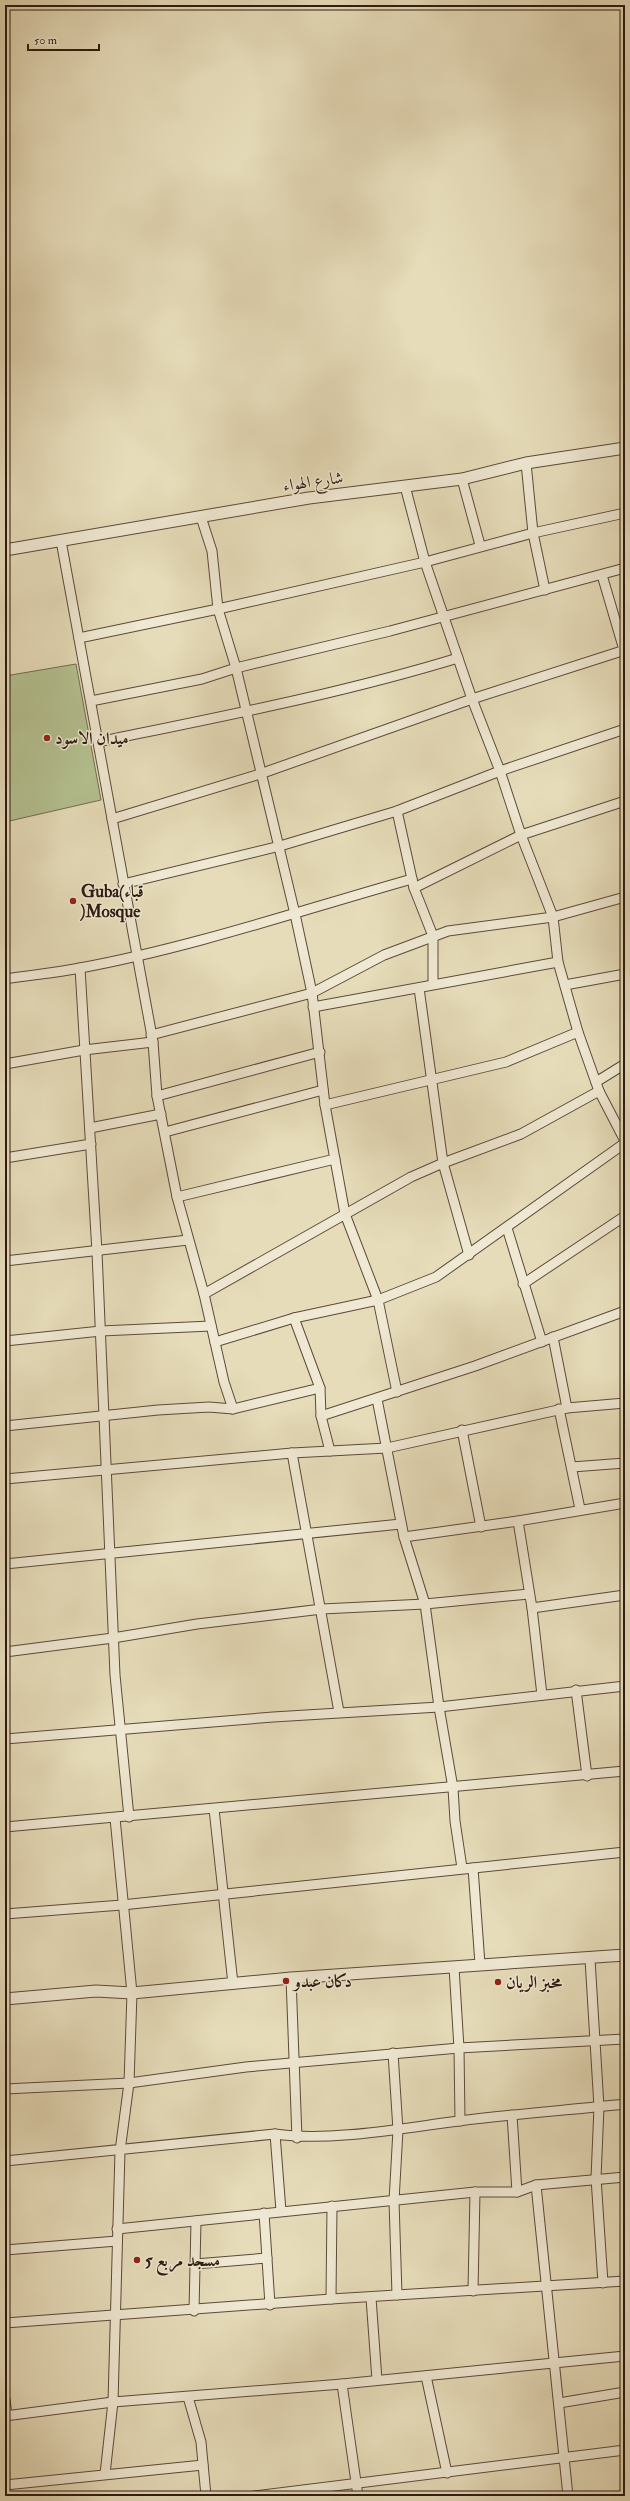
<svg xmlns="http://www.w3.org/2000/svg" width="630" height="2501" font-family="'IM FELL Double Pica',Amiri,serif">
<rect width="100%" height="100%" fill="#e6dcb9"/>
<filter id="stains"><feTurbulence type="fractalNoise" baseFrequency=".005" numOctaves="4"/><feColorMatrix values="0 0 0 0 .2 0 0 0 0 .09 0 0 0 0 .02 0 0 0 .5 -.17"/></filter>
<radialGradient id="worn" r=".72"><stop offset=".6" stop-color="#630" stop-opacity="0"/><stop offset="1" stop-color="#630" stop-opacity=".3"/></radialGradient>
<path fill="#b4c090" stroke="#716d50" d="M76,664L101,800L5,822V676Z"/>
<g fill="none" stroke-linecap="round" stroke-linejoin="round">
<g stroke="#5c4a3a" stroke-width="11">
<g id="minor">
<path d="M526,463L533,533L545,590"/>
<path d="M462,479L480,545"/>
<path d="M405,486L425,562L472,699L500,771L521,835L553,917L558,962L578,1032L599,1091L625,1141"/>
<path d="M201,517L212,551L218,609L236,668L295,914L312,993L325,1105L345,1214L378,1300L397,1392"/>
<path d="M61,541L153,1042L157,1096L177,1197L204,1294L224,1382L233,1409"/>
<path d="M602,575L624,650"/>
<path d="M79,638L218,609L425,562L533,533L625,513"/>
<path d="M91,701L202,679L236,668L390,631L625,568"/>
<path d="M98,742C219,717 340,694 458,658"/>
<path d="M397,811L414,888L433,936V984"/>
<path d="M112,819L260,774L472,699L625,650"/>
<path d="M123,884L280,846L397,811L500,771L625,729"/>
<path d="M414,888L521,835L625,801"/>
<path d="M80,968L97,1252L115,1675L129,1817"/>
<path d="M5,979C30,975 55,973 80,968C193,947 302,910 412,879"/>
<path d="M565,985L625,974"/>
<path d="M419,988L443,1163L469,1255"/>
<path d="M313,1007L558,962"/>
<path d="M151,1035L312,993L384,955L448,931L553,917L625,897"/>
<path d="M5,1064L84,1050L153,1042"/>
<path d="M596,1082L625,1064"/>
<path d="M157,1096L320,1052"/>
<path d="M325,1105L506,1062L578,1032"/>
<path d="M90,1128L161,1114"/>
<path d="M165,1132L323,1090"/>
<path d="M5,1158L91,1144"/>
<path d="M177,1197L335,1159"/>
<path d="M507,1228L542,1342"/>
<path d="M5,1261L188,1240"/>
<path d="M523,1284L625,1216"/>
<path d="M204,1294L411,1177L443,1163L521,1134L599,1091"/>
<path d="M294,1318L320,1388L321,1416L330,1451"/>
<path d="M553,1337L567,1408"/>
<path d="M5,1341L101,1331L211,1326"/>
<path d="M215,1342L294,1318L378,1300L436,1277L625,1143"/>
<path d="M377,1399L404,1537L425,1604L439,1707L453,1788L455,1821L462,1868"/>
<path d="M559,1409L580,1509"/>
<path d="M321,1416L475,1366L625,1311"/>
<path d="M5,1426L158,1410L209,1407L233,1409L320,1388"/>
<path d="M462,1430L481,1527"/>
<path d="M292,1453L339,1712"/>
<path d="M572,1467L625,1463"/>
<path d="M5,1479L292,1453L387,1448L567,1408L625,1403"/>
<path d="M518,1521L532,1608L542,1695"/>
<path d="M404,1537L518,1521L625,1503"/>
<path d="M5,1564L401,1524"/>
<path d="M532,1608L625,1595"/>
<path d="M5,1652L113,1638L197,1624L322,1609L425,1604L529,1594"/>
<path d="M576,1690L587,1776"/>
<path d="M5,1739L273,1717L439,1707L625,1686"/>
<path d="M214,1809L233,1984"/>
<path d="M5,1827L625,1771"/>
<path d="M473,1868L480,1964"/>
<path d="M5,1914L122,1905L625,1852"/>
<path d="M590,1959L599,2107L596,2178L603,2283"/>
<path d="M454,1967L459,2048L460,2121"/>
<path d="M291,1978L297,2138"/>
<path d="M393,2053L398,2130L394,2201L397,2295"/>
<path d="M5,2089L129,2083L246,2067L459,2048L625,2039"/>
<path d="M512,2115L517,2192"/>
<path d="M275,2134L281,2211"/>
<path d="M5,2161L275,2134C330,2142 403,2128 459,2121C514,2114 570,2110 625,2104"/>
<path d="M536,2185L568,2496"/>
<path d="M264,2213L270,2305"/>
<path d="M117,2229L475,2192H517L536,2185L625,2177"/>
<path d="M5,2250L117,2241"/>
<path d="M195,2264L267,2258"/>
<path d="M473,2291L475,2192"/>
<path d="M371,2298L377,2380"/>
<path d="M331,2299L332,2206"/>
<path d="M194,2311L196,2221"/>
<path d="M5,2323L331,2299L625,2281"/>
<path d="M426,2376L447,2473"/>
<path d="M342,2384L358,2496"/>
<path d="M188,2397L201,2442L206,2496"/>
<path d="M5,2399L7,2416"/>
<path d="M559,2403L625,2392"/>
<path d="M5,2416L113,2402L342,2384L625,2356"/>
<path d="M105,2474L113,2402L120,2151L129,2083L132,1993L115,1818"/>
<path d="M5,2485L203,2465"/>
<path d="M254,2496L625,2450"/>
</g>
</g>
<g stroke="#5c4a3a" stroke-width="13">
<g id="tertiary">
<path d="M5,550L309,498L462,479L526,463L625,448"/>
<path d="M5,1999L96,1991L132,1993L291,1978L625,1955"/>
</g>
</g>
<use href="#minor" stroke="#efe8d2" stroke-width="9"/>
<use href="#tertiary" stroke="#efe8d2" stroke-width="11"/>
</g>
<g fill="#8f2418" stroke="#efe8d2" stroke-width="1.5">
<circle cx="47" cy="738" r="4"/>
<circle cx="73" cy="901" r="4"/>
<circle cx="286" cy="1981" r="4"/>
<circle cx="498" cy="1982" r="4"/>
<circle cx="137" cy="2260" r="4"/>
</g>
<g text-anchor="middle" stroke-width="3" stroke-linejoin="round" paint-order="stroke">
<g font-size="17" fill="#2e1a10" stroke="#efe8d2">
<text transform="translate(313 481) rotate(-8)" y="6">شارع الهواء</text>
</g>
<g font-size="17" font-weight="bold" fill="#2e1a10" stroke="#efe8d2" text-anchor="start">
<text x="55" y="744">ميدان الاسود</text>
<text x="81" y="897">Guba(قباء<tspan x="81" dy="20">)Mosque</tspan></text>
<text x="294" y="1987">دكان عبدو</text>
<text x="506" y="1988">مخبز الريان</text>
<text x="145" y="2266">مسجد مربع 5</text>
</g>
</g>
<rect width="630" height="2501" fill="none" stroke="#e6dcb9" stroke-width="20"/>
<rect x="6" y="6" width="618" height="2489" fill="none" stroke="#2e1a10" stroke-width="2"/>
<rect x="10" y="10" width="610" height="2481" fill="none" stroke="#2e1a10"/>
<path d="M28 44v6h71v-6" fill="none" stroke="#2e1a10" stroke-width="2"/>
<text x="34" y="44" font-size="12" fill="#2e1a10" stroke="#efe8d2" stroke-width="3" paint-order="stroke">50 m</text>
<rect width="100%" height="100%" filter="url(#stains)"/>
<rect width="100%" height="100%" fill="url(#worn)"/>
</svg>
